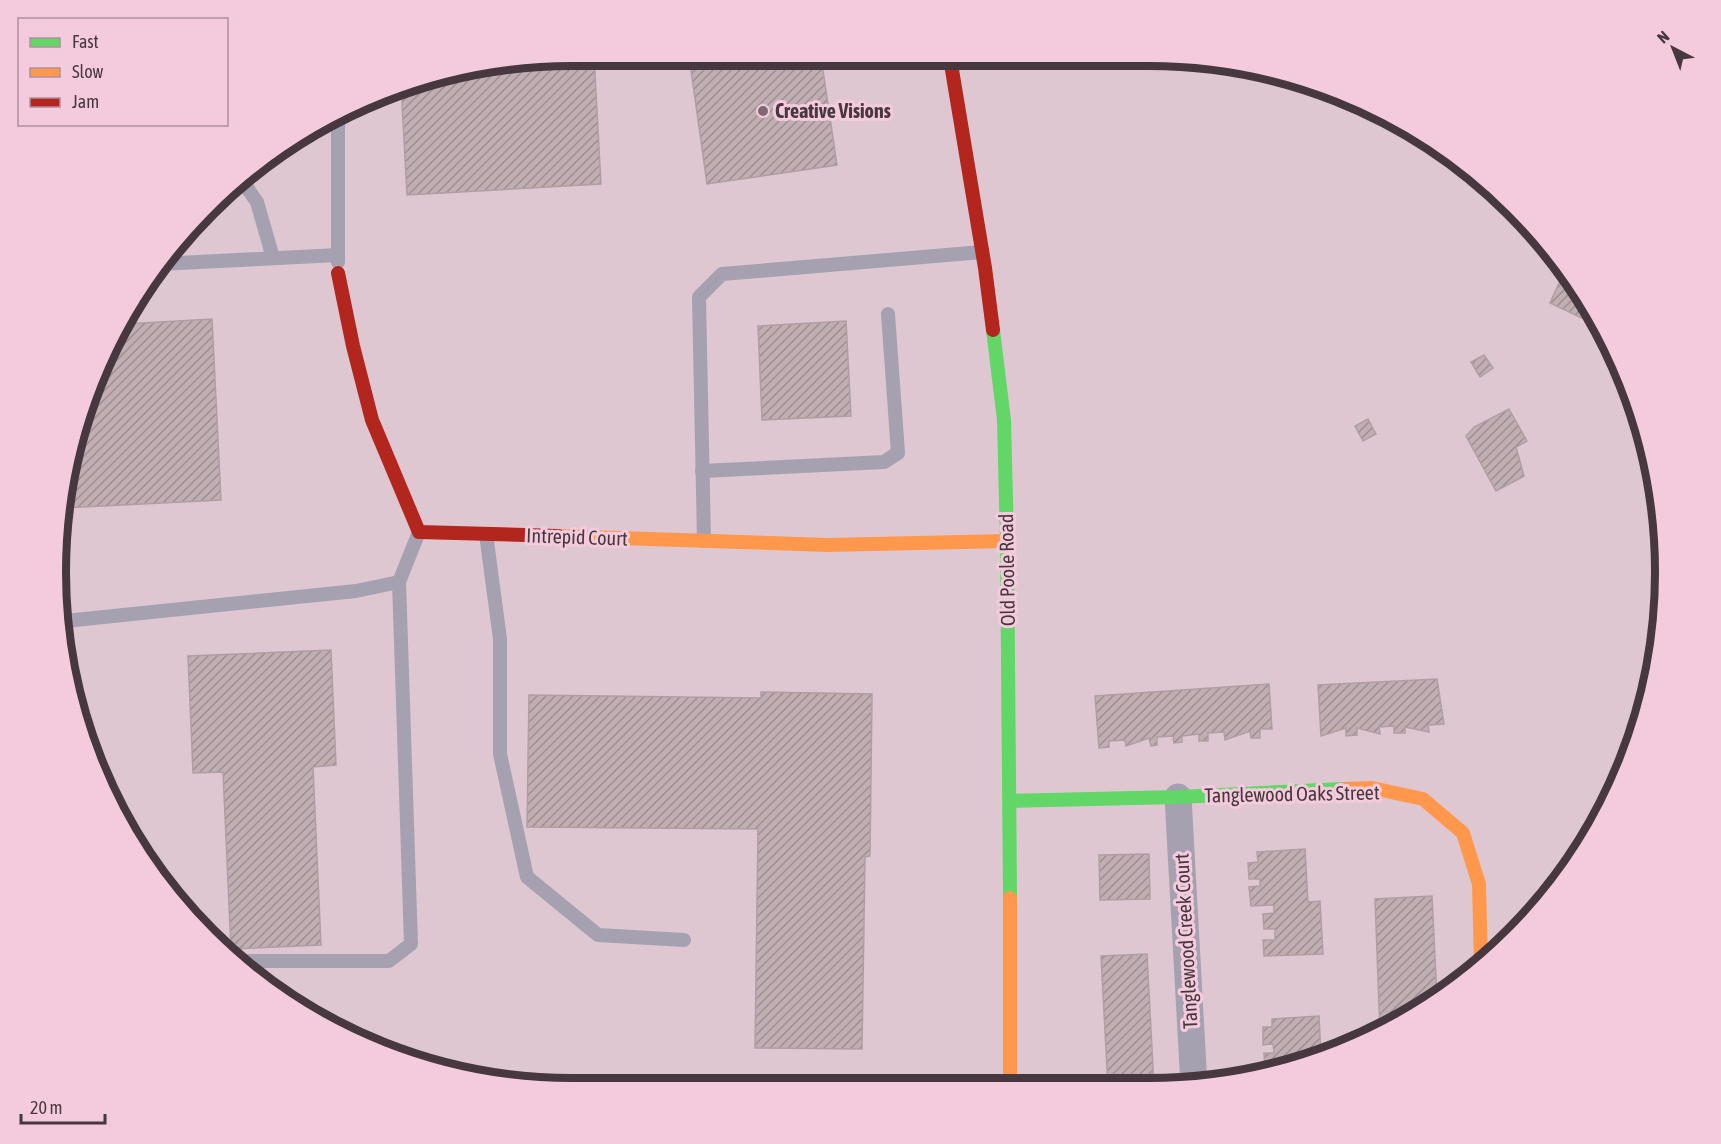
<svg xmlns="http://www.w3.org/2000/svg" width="1721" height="1144" font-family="'Asap Condensed',sans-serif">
<defs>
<pattern id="building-hatch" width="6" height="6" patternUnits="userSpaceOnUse" patternTransform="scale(1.5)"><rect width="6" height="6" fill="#c0aeb3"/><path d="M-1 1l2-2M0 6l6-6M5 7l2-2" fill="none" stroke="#9e8e93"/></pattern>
</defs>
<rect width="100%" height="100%" fill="#dec7d1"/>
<g fill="url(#building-hatch)" stroke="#b19ea4" stroke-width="1.5">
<path d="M572,56H594L601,184L407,195L401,85L406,83Z"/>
<path d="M689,56L821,57L837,165L707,184Z"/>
<path d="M1520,219L1529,226L1526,232L1516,227Z"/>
<path d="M1572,279L1594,314L1590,322L1550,303L1560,281L1570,285Z"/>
<path d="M212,319L221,500L64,508L95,375L124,324Z"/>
<path d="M846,321L851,416L762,420L758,326Z"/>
<path d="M1484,355L1493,368L1480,377L1471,362Z"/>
<path d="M1509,409L1527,441L1516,447L1524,476L1496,491L1466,436L1474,427Z"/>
<path d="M1368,419L1376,434L1363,441L1355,426Z"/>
<path d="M1657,492L1661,519L1651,495Z"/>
<path d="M331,650L336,765L313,767L321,945L231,949L223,772L193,773L188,656Z"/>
<path d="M1437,679L1444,724L1428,725L1429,732L1405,727V733H1394V726L1379,727L1380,734L1357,728V735L1346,736V728L1321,736L1318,685Z"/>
<path d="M1269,684L1272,729H1260V738H1251L1250,731L1225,740L1224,732L1208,733V741H1199V734L1182,736V742L1174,743L1173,736L1157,737V745L1151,746L1149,738L1126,746L1125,740L1109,741V747L1099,748L1095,696Z"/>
<path d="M761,692L872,694L870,856L865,857L862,1049L755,1048L758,829L527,827L529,695L761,698Z"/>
<path d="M1305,849L1308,902L1320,901L1323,954L1264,956L1263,940H1275V929H1264L1263,914L1274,913V905L1251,906L1249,887L1260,886V879H1249L1248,863L1258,862L1257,852Z"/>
<path d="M1149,854L1150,899L1100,900L1099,855Z"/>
<path d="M1432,896L1437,999L1380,1033L1375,899Z"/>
<path d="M1147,954L1154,1087H1108L1101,956Z"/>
<path d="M1319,1016L1321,1056L1283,1071L1265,1072L1264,1053H1274L1273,1044L1263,1045V1027H1272V1019Z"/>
</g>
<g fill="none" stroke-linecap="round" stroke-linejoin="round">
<g stroke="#a6a1b1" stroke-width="14">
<path d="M243,182L257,202L273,258"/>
<path d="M338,262V116"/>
<path d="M159,264L338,255"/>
<path d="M702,471L884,462L898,453L888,314"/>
<path d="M486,534L500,639V754L527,877L598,935L684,940"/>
<path d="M704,541L699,297L722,274L982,252"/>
<path d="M65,621L356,591L399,582"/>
<path d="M232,961H389L411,944L399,582L419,532"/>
</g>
<path stroke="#a6a1b1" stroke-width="27" d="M1178,797L1194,1086"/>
<g stroke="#63d668" stroke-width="14">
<path d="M993,330L1004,420L1007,541L1010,898"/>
<path d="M1010,801L1178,797L1344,789"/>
</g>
<g stroke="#ff974d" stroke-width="14">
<path d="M558,536L828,545L1007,541"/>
<path d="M1344,789L1372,788L1423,799L1463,833L1479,884L1481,965"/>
<path d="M1010,898V1087"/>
</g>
<g stroke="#b3261e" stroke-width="14">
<path d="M950,58L985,268L993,330"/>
<path d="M338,273L353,346L372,420L419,532L558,536"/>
</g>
</g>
<circle fill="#7c6971" stroke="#f4cbdd" stroke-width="2" cx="763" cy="111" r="6"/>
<g text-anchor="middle" stroke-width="6" stroke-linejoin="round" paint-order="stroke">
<g font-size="20" font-weight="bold" fill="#47373e" stroke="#f4cbdd" text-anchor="start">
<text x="775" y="118">Creative Visions</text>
</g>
<g font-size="20" fill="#47373e" stroke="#f4cbdd">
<text transform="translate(577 537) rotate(2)" y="7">Intrepid Court</text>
<text transform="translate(1007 570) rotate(-91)" y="7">Old Poole Road</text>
<text transform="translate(1292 794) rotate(-1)" y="7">Tanglewood Oaks Street</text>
<text transform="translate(1186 941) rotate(-93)" y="7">Tanglewood Creek Court</text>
</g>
</g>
<path d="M0 0H1721V1144H0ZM572 66H1149A506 506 0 0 1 1655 572V572A506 506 0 0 1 1149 1078H572A506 506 0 0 1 66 572V572A506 506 0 0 1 572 66Z" fill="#f4cbdd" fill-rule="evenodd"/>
<path fill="none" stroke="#47373e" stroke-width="8" d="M572 66H1149A506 506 0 0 1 1655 572V572A506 506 0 0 1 1149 1078H572A506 506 0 0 1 66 572V572A506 506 0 0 1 572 66Z"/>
<rect x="18" y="18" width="210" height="108" fill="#f4cbdd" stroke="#af909d" stroke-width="1.5"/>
<rect x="30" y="38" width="30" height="9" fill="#63d668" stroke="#af909d" stroke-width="1.5"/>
<text x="72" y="48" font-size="18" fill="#47373e">Fast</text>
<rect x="30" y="68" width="30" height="9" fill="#ff974d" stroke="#af909d" stroke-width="1.5"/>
<text x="72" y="78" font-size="18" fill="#47373e">Slow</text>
<rect x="30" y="98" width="30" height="9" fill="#b3261e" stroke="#af909d" stroke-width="1.5"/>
<text x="72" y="108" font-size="18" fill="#47373e">Jam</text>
<g transform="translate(1673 48) rotate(318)" stroke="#f4cbdd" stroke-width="4.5" paint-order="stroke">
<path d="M0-4.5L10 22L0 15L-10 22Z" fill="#47373e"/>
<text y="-9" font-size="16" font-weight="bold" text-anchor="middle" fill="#47373e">N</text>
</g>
<path d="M21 1114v9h84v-9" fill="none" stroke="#47373e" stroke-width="3"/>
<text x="30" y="1114" font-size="18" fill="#47373e" stroke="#f4cbdd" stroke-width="4.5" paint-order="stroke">20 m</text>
</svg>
